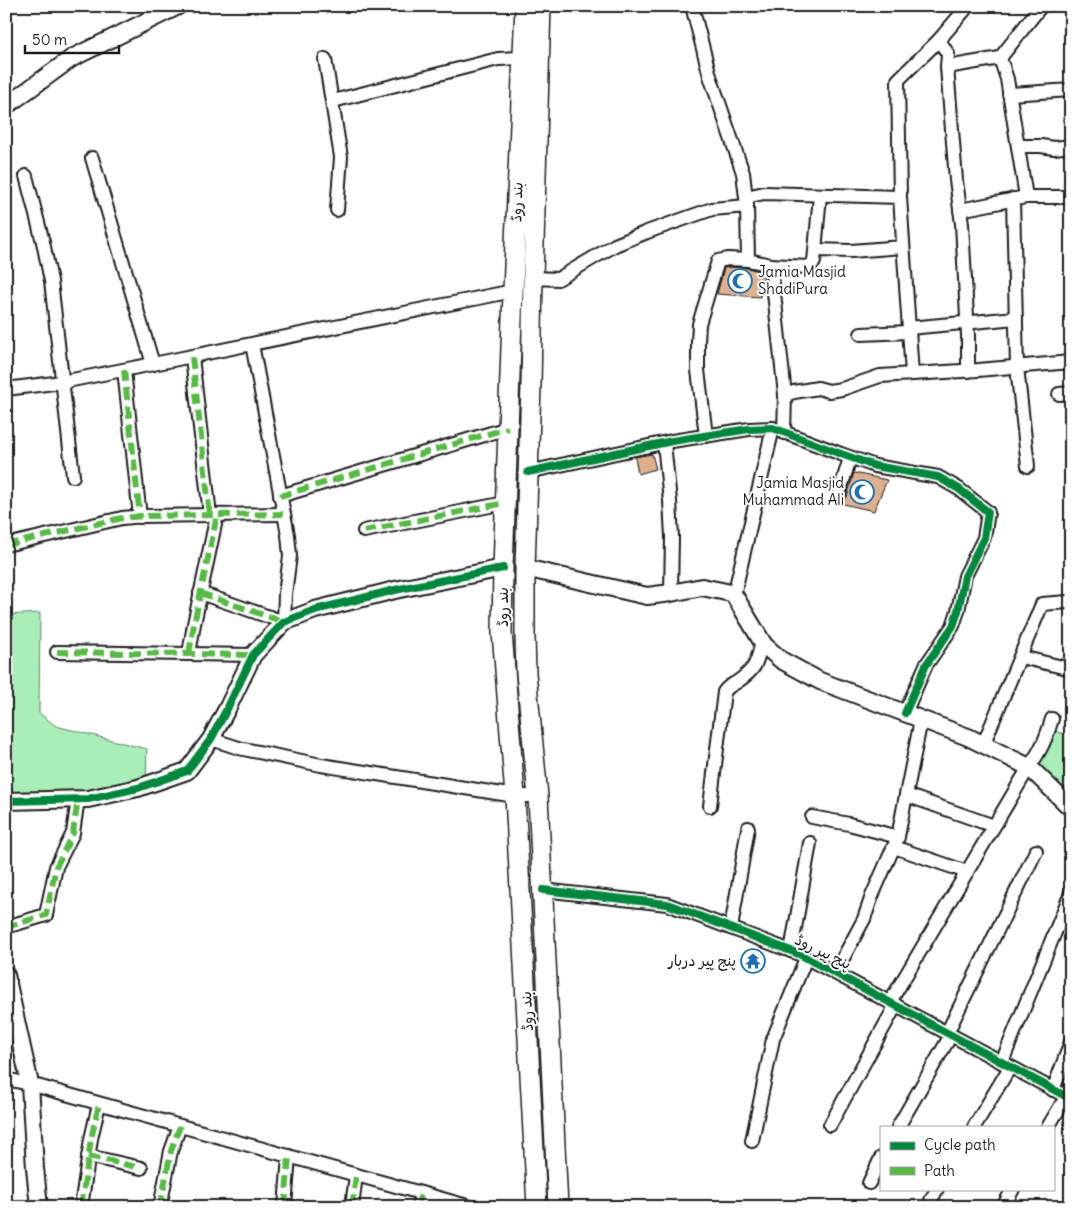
<svg xmlns="http://www.w3.org/2000/svg" width="1077" height="1213" font-family="Delius,'Playpen Sans Arabic',sans-serif">
<rect width="100%" height="100%" fill="#fff"/>
<filter id="ink" filterUnits="userSpaceOnUse"><feTurbulence type="fractalNoise" baseFrequency=".02" numOctaves="2"/><feDisplacementMap in="SourceGraphic" scale="10" xChannelSelector="R" yChannelSelector="G"/><feConvolveMatrix kernelMatrix="1 2 1 2 8 2 1 2 1" color-interpolation-filters="sRGB"/></filter>
<g filter="url(#ink)">
<g fill="#a9edb8" stroke="#62846a">
<path d="M40,613L39,713L56,726L147,749L146,785L6,801V615Z"/>
<path d="M1048,729L1071,736V808L1029,767Z"/>
</g>
<g fill="#dfb090" stroke="#1c1c1c">
<path d="M729,267L747,268L764,272L760,297L717,294L724,268Z"/>
<path d="M652,454L656,469L638,474L635,457Z"/>
<path d="M854,473L887,480L874,511L839,503L844,500L847,497Z"/>
</g>
<g fill="none" stroke-linecap="round" stroke-linejoin="round">
<g stroke="#1c1c1c" stroke-width="16">
<g id="minor">
<path d="M692,6L710,76L743,173L747,206"/>
<path d="M939,40L948,54L947,67L956,180L962,224L968,336V371"/>
<path d="M325,59L341,157L337,210"/>
<path d="M947,67L1000,58L1041,6"/>
<path d="M1009,94L1071,90"/>
<path d="M333,101L498,59L522,58"/>
<path d="M1018,146H1041L1054,148L1071,146"/>
<path d="M92,158L153,364"/>
<path d="M26,176L43,242L51,281L73,476"/>
<path d="M746,197L764,193L900,197L912,374"/>
<path d="M900,197L898,80L939,40L968,6"/>
<path d="M1026,197H1071"/>
<path d="M1013,199L1017,367L1028,466"/>
<path d="M960,210L1026,197L1007,79L1000,58"/>
<path d="M816,250L851,251L903,247"/>
<path d="M771,265L808,267L814,262L820,195"/>
<path d="M533,278L558,279L615,245L647,232L712,209L747,206L748,260L771,265L785,395"/>
<path d="M909,328L1016,318"/>
<path d="M861,334L909,332"/>
<path d="M192,357L210,515"/>
<path d="M124,370L140,517"/>
<path d="M6,389L62,382L153,364L513,291"/>
<path d="M1059,394L1071,393"/>
<path d="M784,433L785,395L794,392L818,388L829,391L842,389L880,376L978,370L1071,362"/>
<path d="M706,436L698,370V342L699,324L718,261L728,259L748,260"/>
<path d="M664,443L670,501L672,537L671,593"/>
<path d="M528,472L672,441L749,429L773,428L841,454L875,466L938,477L959,489L988,512L984,538L965,576L958,611L953,626L926,665L905,713"/>
<path d="M839,494L850,458"/>
<path d="M280,496L508,428"/>
<path d="M364,531L505,503"/>
<path d="M6,545L122,518L144,516L283,514"/>
<path d="M200,593L284,622L285,594L290,556L288,535L252,344"/>
<path d="M734,595L773,428"/>
<path d="M57,652L253,655"/>
<path d="M189,654L194,624L217,515"/>
<path d="M1021,657L1071,669"/>
<path d="M211,739L239,748L321,765L515,796H538"/>
<path d="M983,745L1042,604L1068,602H1071"/>
<path d="M906,795L921,720"/>
<path d="M710,806L724,692C728,686 732,685 737,682C757,668 756,664 762,642"/>
<path d="M812,817L849,824L898,837"/>
<path d="M894,847L967,872"/>
<path d="M543,890L667,904L799,954L1071,1099"/>
<path d="M6,927L46,915L56,867L73,833L78,799"/>
<path d="M731,928L748,828"/>
<path d="M791,951L810,843"/>
<path d="M835,973L864,919L872,896L898,837L906,795L994,826"/>
<path d="M890,1002L1029,767C1041,750 1046,739 1052,719"/>
<path d="M947,1033L1036,851"/>
<path d="M1002,1062L1071,893"/>
<path d="M6,1079L30,1084L471,1207"/>
<path d="M1053,1090L1071,1042"/>
<path d="M830,1125L896,1005"/>
<path d="M898,1127L951,1035"/>
<path d="M974,1127L1010,1067"/>
<path d="M1048,1127L1066,1097"/>
<path d="M752,1141L773,1039L806,958"/>
<path d="M88,1156L141,1168"/>
<path d="M869,1183L881,1158"/>
<path d="M931,1200L937,1189"/>
<path d="M81,1207L91,1139L99,1104"/>
<path d="M160,1207L171,1151L180,1126"/>
<path d="M285,1207L289,1156"/>
<path d="M352,1207L356,1175"/>
<path d="M418,1207L421,1193"/>
<path d="M1003,1207L1013,1189"/>
</g>
</g>
<g stroke="#1c1c1c" stroke-width="20">
<g id="tertiary">
<path d="M6,106L72,58L178,6"/>
<path d="M525,568L647,596L671,593L702,587L731,593L734,595L764,645L781,660L820,681L968,737L1029,767L1071,808"/>
<path d="M6,801L88,799L138,788L187,771L211,739L228,707L253,655L284,622L315,610L395,590L503,568"/>
<path d="M6,975L30,1084L35,1168L39,1207"/>
</g>
</g>
<g stroke="#1c1c1c" stroke-width="22">
<g id="secondary">
<path d="M525,6L513,291L503,568L502,632L515,796L537,1207"/>
<path d="M541,6L533,278L531,385L525,568V637L526,673L538,796L558,1207"/>
</g>
</g>
<use href="#minor" stroke="#fff" stroke-width="12"/>
<use href="#tertiary" stroke="#fff" stroke-width="16"/>
<use href="#secondary" stroke="#fff" stroke-width="19"/>
<g stroke="#58b947" stroke-width="6" stroke-dasharray="12 6" stroke-linecap="butt">
<path d="M192,357L210,515"/>
<path d="M124,370L140,517"/>
<path d="M280,496L508,428"/>
<path d="M364,531L505,503"/>
<path d="M6,545L122,518L144,516L283,514"/>
<path d="M200,593L284,622"/>
<path d="M57,652L253,655"/>
<path d="M189,654L194,624L217,515"/>
<path d="M6,927L46,915L56,867L73,833L78,799"/>
<path d="M88,1156L141,1168"/>
<path d="M81,1207L91,1139L99,1104"/>
<path d="M160,1207L171,1151L180,1126"/>
<path d="M285,1207L289,1156"/>
<path d="M352,1207L356,1175"/>
<path d="M418,1207L421,1193"/>
</g>
<g stroke="#fff" stroke-width="11">
<g id="cycleway">
<path d="M528,472L672,441L749,429L773,428L841,454L875,466L938,477L959,489L988,512L984,538L965,576L958,611L953,626L926,665L905,713"/>
<path d="M6,801L88,799L138,788L187,771L211,739L228,707L253,655L284,622L315,610L395,590L503,568"/>
<path d="M543,890L667,904L799,954L1071,1099"/>
</g>
</g>
<use href="#cycleway" stroke="#00873e" stroke-width="8"/>
</g>
</g>
<defs>
<g id="mosque-ring" transform="scale(1.25)"><circle r="9.5" fill="#fff" stroke="#1f6fb2" stroke-width="1.5"/><path d="M3.5-4.9A6 6 0 1 0 3.5 4.9A5 5 0 1 1 3.5-4.9Z" fill="#1f6fb2"/></g>
<g id="temple-ring" transform="scale(1.25)"><circle r="9.5" fill="#fff" stroke="#1f6fb2" stroke-width="1.5"/><path d="M0-6L5-2H3V0L6.5 2.5H4V6H1.5V3h-3V6H-4V2.5H-6.5L-3 0V-2H-5Z" fill="#1f6fb2"/></g>
</defs>
<g fill-rule="evenodd">
<use href="#mosque-ring" x="740" y="281"/>
<use href="#mosque-ring" x="862" y="492"/>
<use href="#temple-ring" x="753" y="961"/>
</g>
<g text-anchor="middle" stroke-width="4" stroke-linejoin="round" paint-order="stroke">
<g font-size="15" fill="#1c1c1c" stroke="#fff">
<text transform="translate(517 202) rotate(-88)" y="5">بند روڈ</text>
<text transform="translate(503 607) rotate(-90)" y="5">بند روڈ</text>
<text transform="translate(823 952) rotate(26)" y="5">پنج پیر روڈ</text>
<text transform="translate(527 1011) rotate(-93)" y="5">بند روڈ</text>
</g>
<g font-size="15" fill="#1c1c1c" stroke="#fff" text-anchor="end">
<text x="758" y="277" text-anchor="start">Jamia Masjid<tspan x="758" dy="17">ShadiPura</tspan></text>
<text x="844" y="488">Jamia Masjid<tspan x="844" dy="17">Muhammad Ali</tspan></text>
<text x="736" y="966">پنج پیر دربار</text>
</g>
</g>
<rect width="1077" height="1213" fill="none" stroke="#fff" stroke-width="25"/>
<rect x="12" y="12" width="1052" height="1188" fill="none" stroke="#1c1c1c" stroke-width="2" filter="url(#ink)"/>
<rect x="880" y="1126" width="175" height="65" fill="#ffffff" stroke="#a4a4a4"/>
<rect x="890" y="1142" width="25" height="8" fill="#00873e" stroke="#a4a4a4"/>
<text x="924" y="1150" font-size="15" fill="#1c1c1c">Cycle path</text>
<rect x="890" y="1167" width="25" height="8" fill="#58b947" stroke="#a4a4a4"/>
<text x="924" y="1176" font-size="15" fill="#1c1c1c">Path</text>
<path d="M25 45v8h94v-8" fill="none" stroke="#1c1c1c" stroke-width="2.5"/>
<text x="32" y="45" font-size="15" fill="#1c1c1c" stroke="#ffffff" stroke-width="4" paint-order="stroke">50 m</text>
</svg>
